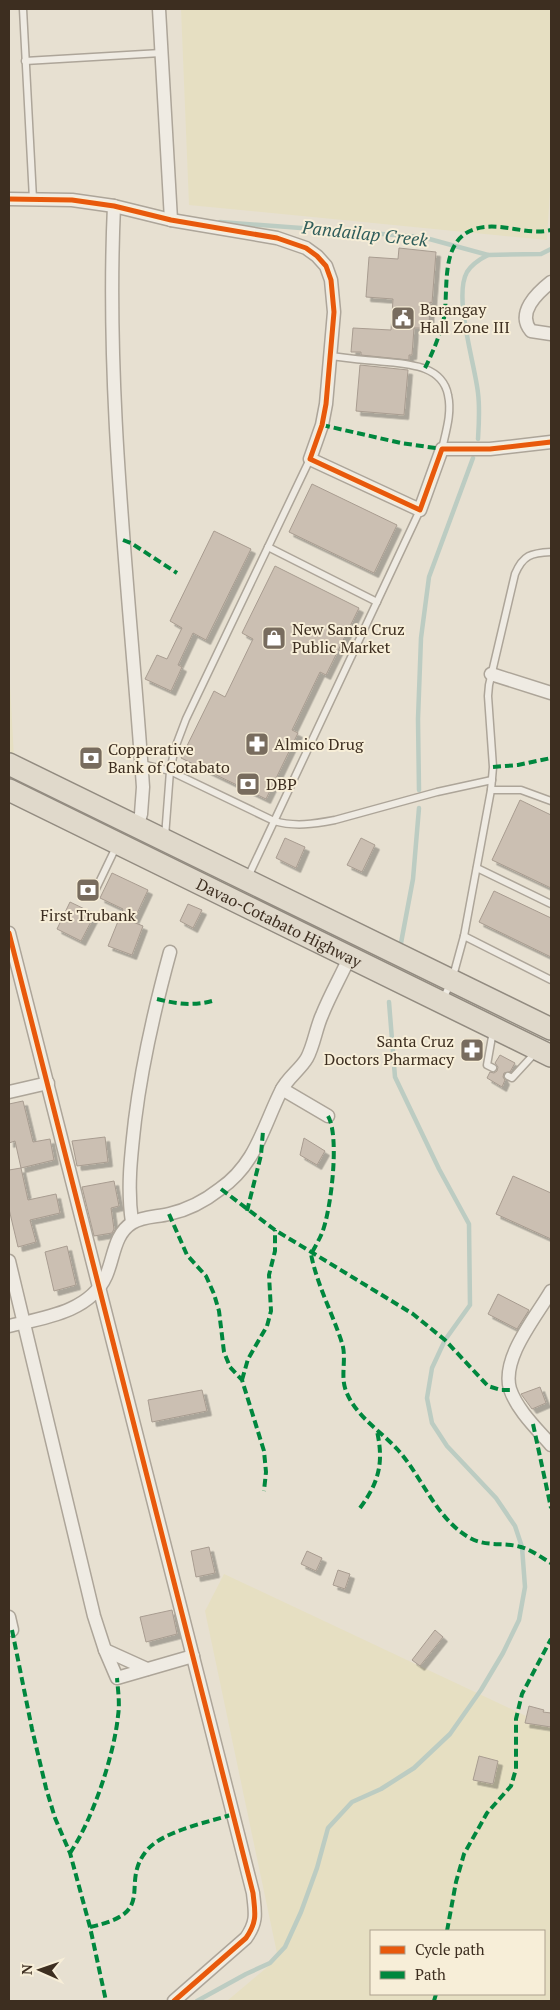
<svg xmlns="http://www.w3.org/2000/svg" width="560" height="2010" font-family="'PT Serif',serif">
<defs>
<filter id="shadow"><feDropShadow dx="4.5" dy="4.5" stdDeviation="0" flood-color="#0004"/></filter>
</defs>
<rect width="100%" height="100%" fill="#e7e0d1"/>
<g fill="#e6dfc2" fill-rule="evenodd">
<path d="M181,9H551V174L547,240L189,205Z"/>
<path d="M9,666L14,758L9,755Z"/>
<path d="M224,1574L526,1716L551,1724V2001H227L278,1958L205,1611ZM371,1931H544V1994H371Z"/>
</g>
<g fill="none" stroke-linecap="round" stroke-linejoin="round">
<g stroke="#bcccc2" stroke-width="4.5">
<path d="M220,222L422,237L488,255L541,254L551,249"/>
<path d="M478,439C479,423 480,409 478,393C475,364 453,297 467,272C472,264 480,259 488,255"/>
<path d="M419,790L418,719L421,638L429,577L473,458"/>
<path d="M401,943L413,879L419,808"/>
<path d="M197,2001L246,1974L270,1963L285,1947L301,1912L317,1868L328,1828L352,1802L381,1789L414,1768L450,1734L481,1690L503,1653L519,1620L525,1587L522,1547L515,1526L496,1498L447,1446L432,1423L427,1398L432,1368L445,1340L470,1305L469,1224L439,1169L395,1077L389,1002"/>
</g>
</g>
<g fill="#cbbfb2" stroke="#a89c90" filter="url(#shadow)">
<path d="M399,248L436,252L432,303L430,302L429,328H414L412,355H409V360L361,355V352H351L353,328L391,330L393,299L366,297L369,257L398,259Z"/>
<path d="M360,365L408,370L404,415L356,411Z"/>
<path d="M312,484L397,525L374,573L289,532Z"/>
<path d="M214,531L251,549L206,640L193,633L178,665L182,667L171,691L145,679L157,655L167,659L182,628L170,621Z"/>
<path d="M275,566L359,608L326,675L320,672L292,730L298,733L266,799L181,758L214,691L225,697L253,639L242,633Z"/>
<path d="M520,800L551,815V888L492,860Z"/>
<path d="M285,838L305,847L296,868L276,858Z"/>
<path d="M361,838L375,845L362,872L347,865Z"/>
<path d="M112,873L148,890L133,922L143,926L132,955L108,946L123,909L100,898Z"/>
<path d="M494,891L551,918V957L479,922Z"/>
<path d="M70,902L95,914L81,941L57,929Z"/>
<path d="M188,904L202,910L193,928L180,921Z"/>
<path d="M500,1055L515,1063L510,1072L504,1073L503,1077L505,1080L502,1087L487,1078L490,1072L494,1073L497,1071L498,1067L495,1063Z"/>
<path d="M23,1101L33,1142L50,1139L54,1160L21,1168L15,1141L9,1143V1104Z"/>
<path d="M105,1137L108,1162L77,1166L72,1141Z"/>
<path d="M304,1138L325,1151L317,1165L300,1155Z"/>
<path d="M21,1168L28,1200L56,1194L60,1213L30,1220L36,1242L18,1247L9,1209V1170Z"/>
<path d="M513,1176L551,1193V1239L496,1214Z"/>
<path d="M114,1181L119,1206L111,1208L114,1229L112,1233L94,1236L82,1187Z"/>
<path d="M67,1246L76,1285L54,1291L45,1252Z"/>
<path d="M498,1294L529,1310L517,1329L488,1314Z"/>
<path d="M540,1387L546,1403L532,1409L521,1394Z"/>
<path d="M202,1390L207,1411L152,1422L148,1400Z"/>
<path d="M209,1547L215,1573L196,1577L191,1551Z"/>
<path d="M307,1551L322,1558L316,1571L301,1564Z"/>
<path d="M338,1570L350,1574L345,1589L333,1585Z"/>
<path d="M172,1610L177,1634L146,1642L140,1617Z"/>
<path d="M435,1630L443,1637L420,1666L412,1660Z"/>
<path d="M529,1706L544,1710L543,1712L551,1713V1727L525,1723Z"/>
<path d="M479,1756L498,1761L493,1784L473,1780Z"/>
</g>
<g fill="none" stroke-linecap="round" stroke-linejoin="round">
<g stroke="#ada599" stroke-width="9">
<g id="service">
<path d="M23,9L33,199"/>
<path d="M25,61L161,53"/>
<path d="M331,356C346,358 362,360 377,361C403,364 442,363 448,395C452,413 446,431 442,449"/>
<path d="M268,547L377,602"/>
<path d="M142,764L170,771L274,821C295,827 314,824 335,820L437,792L492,780"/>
<path d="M491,790H521L551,801"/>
<path d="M165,837L170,771L175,748L186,719L310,459"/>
<path d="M477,868L551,904"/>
<path d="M248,877L420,510"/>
<path d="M94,893L117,845"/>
<path d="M464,936L551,980"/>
<path d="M443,999L452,980L464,936L491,790L493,767L488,696L489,685L515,574C523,555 531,553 551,552"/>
<path d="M493,1068L487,1065L493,1031"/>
<path d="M508,1076L512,1078L535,1053"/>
</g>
</g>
<g stroke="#ada599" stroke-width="15">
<g id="minor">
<path d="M159,9L171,220"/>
<path d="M9,199L72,200L114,206L171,220L277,238L306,248L317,256L326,266L331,280L334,312L326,404L322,425L310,459L420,510L442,449H490L551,442"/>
<path d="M114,206C105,400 130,594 143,787L141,814L137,827"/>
<path d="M551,282C537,293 516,313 531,331L551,334"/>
<path d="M491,674L551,693"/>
<path d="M9,933L253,1893C255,1912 258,1921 246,1938L174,2001"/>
<path d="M282,1089L328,1116"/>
<path d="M9,1092L48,1083"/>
<path d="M132,1222C127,1188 131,1155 135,1120C142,1063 155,1007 170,952"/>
<path d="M9,1261L94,1616L105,1650L117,1678L193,1656"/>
<path d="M551,1291C536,1317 501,1358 510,1389C517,1410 537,1429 551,1445"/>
<path d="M9,1326C43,1318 90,1312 106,1276C114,1258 114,1234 132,1223C143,1216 157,1217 169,1214C187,1210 206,1200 220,1189C256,1164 263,1127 281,1091C287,1078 300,1070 307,1058C314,1045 316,1028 322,1015C330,995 341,976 350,956"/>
<path d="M9,1617L12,1630"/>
<path d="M105,1650L147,1669"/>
</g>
</g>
<g stroke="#928b80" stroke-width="24">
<g id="trunk">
<path d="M9,764L551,1029"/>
<path id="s1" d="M9,790L551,1056"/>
</g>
</g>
<use href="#service" stroke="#efebe3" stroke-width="6"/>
<use href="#minor" stroke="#efebe3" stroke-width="12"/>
<use href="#trunk" stroke="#e0d9cb" stroke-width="21"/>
<g stroke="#00873e" stroke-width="4" stroke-dasharray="8 4" stroke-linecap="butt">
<path d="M425,368C433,352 440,335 444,318C449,289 439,240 475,229C500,221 526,236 551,230"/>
<path d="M322,425L401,443L442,449"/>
<path d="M123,540L131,543L177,573"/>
<path d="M493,767L518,765L551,758"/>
<path d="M157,999C177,1004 193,1006 212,1001"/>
<path d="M328,1116C340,1136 331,1211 322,1233C319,1240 315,1247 311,1254C317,1285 332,1312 342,1343C347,1358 340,1376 346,1391C356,1417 381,1431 398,1450C423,1478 436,1519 470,1538C486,1547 504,1542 521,1547C532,1550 542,1558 551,1563"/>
<path d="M221,1189L275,1230L413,1314L445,1340L488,1386L501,1390H511"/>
<path d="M247,1211L261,1155L263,1131"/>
<path d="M169,1214L187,1255L206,1276L214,1294L219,1311L224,1352L230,1367L242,1380L264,1451L266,1472L264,1491"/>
<path d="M242,1380L248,1359L267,1326L271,1311L269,1275L275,1251V1230"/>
<path d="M533,1424L551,1508"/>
<path d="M360,1508C379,1482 384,1463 377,1431"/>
<path d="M12,1630L32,1729L46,1788L55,1818L70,1853L90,1927L106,2001"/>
<path d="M70,1853C92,1821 114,1756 118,1716C120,1703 118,1691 117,1678"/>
<path d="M90,1927C161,1912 117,1884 148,1849C166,1830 209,1822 234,1814"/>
<path d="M447,1931L456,1882L464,1854L487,1813L511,1786L516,1769V1719L522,1694L551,1639"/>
<path d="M434,2001L436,1994"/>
</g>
<g stroke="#f7eed8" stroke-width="8">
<g id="cycleway">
<path d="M9,199L72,200L114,206L171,220L277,238L306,248L317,256L326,266L331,280L334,312L326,404L322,425L310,459L420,510L442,449H490L551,442"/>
<path d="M9,933L253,1893C255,1912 258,1921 246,1938L174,2001"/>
</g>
</g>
<use href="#cycleway" stroke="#e8590c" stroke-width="5"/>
</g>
<defs>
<g id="civic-square" transform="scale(1.25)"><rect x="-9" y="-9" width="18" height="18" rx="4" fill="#786c5e" stroke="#f7eed8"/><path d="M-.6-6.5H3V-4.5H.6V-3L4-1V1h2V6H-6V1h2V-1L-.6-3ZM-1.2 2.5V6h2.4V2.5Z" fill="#fff"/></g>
<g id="shop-square" transform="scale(1.25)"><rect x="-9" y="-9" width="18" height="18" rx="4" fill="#786c5e" stroke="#f7eed8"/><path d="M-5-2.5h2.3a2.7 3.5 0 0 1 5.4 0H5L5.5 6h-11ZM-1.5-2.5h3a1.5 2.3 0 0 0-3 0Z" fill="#fff"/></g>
<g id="pharmacy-square" transform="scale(1.25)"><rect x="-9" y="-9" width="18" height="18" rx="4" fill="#786c5e" stroke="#f7eed8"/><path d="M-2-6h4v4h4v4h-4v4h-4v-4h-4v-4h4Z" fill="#fff"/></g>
<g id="bank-square" transform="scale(1.25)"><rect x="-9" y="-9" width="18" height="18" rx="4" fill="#786c5e" stroke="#f7eed8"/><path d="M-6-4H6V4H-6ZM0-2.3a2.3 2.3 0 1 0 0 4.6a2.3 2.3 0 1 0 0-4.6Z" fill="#fff"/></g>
</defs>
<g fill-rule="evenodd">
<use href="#civic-square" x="403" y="318"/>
<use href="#shop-square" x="274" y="638"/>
<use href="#pharmacy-square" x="257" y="744"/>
<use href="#bank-square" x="91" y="758"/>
<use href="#bank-square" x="248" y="784"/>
<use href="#bank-square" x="88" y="890"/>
<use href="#pharmacy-square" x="472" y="1050"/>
</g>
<g text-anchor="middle" stroke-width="4" stroke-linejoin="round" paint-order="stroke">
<g font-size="16" fill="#3d2e20" stroke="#f7eed8" text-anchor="start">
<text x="420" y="315">Barangay<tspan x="420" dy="18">Hall Zone III</tspan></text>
<text x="292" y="635">New Santa Cruz<tspan x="292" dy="18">Public Market</tspan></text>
<text x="274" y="750">Almico Drug</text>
<text x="108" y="755">Copperative<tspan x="108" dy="18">Bank of Cotabato</tspan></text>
<text x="266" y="790">DBP</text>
<text x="88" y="921" text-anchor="middle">First Trubank</text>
<text x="454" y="1047" text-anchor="end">Santa Cruz<tspan x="454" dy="18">Doctors Pharmacy</tspan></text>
</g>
<g font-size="16" fill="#3d2e20" stroke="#f7eed8">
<text dy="6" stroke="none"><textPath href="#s1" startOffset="301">Davao-Cotabato Highway</textPath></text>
</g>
<g font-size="18" font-style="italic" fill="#2f5d5a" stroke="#f7eed8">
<text transform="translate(365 234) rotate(6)" y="6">Pandailap Creek</text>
</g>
</g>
<rect width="560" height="2010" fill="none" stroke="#3d2e20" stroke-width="20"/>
<rect x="370" y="1930" width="175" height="65" fill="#f7eed8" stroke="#ada18e"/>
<rect x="380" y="1946" width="25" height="8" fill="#e8590c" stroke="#ada18e"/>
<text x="415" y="1955" font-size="15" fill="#3d2e20">Cycle path</text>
<rect x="380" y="1971" width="25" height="8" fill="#00873e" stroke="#ada18e"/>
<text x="415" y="1980" font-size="15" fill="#3d2e20">Path</text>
<g transform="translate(40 1970) rotate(272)" stroke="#f7eed8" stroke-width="4" paint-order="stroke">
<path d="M0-4L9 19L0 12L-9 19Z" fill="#3d2e20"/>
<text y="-8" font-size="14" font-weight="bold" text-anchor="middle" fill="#3d2e20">N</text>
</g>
</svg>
